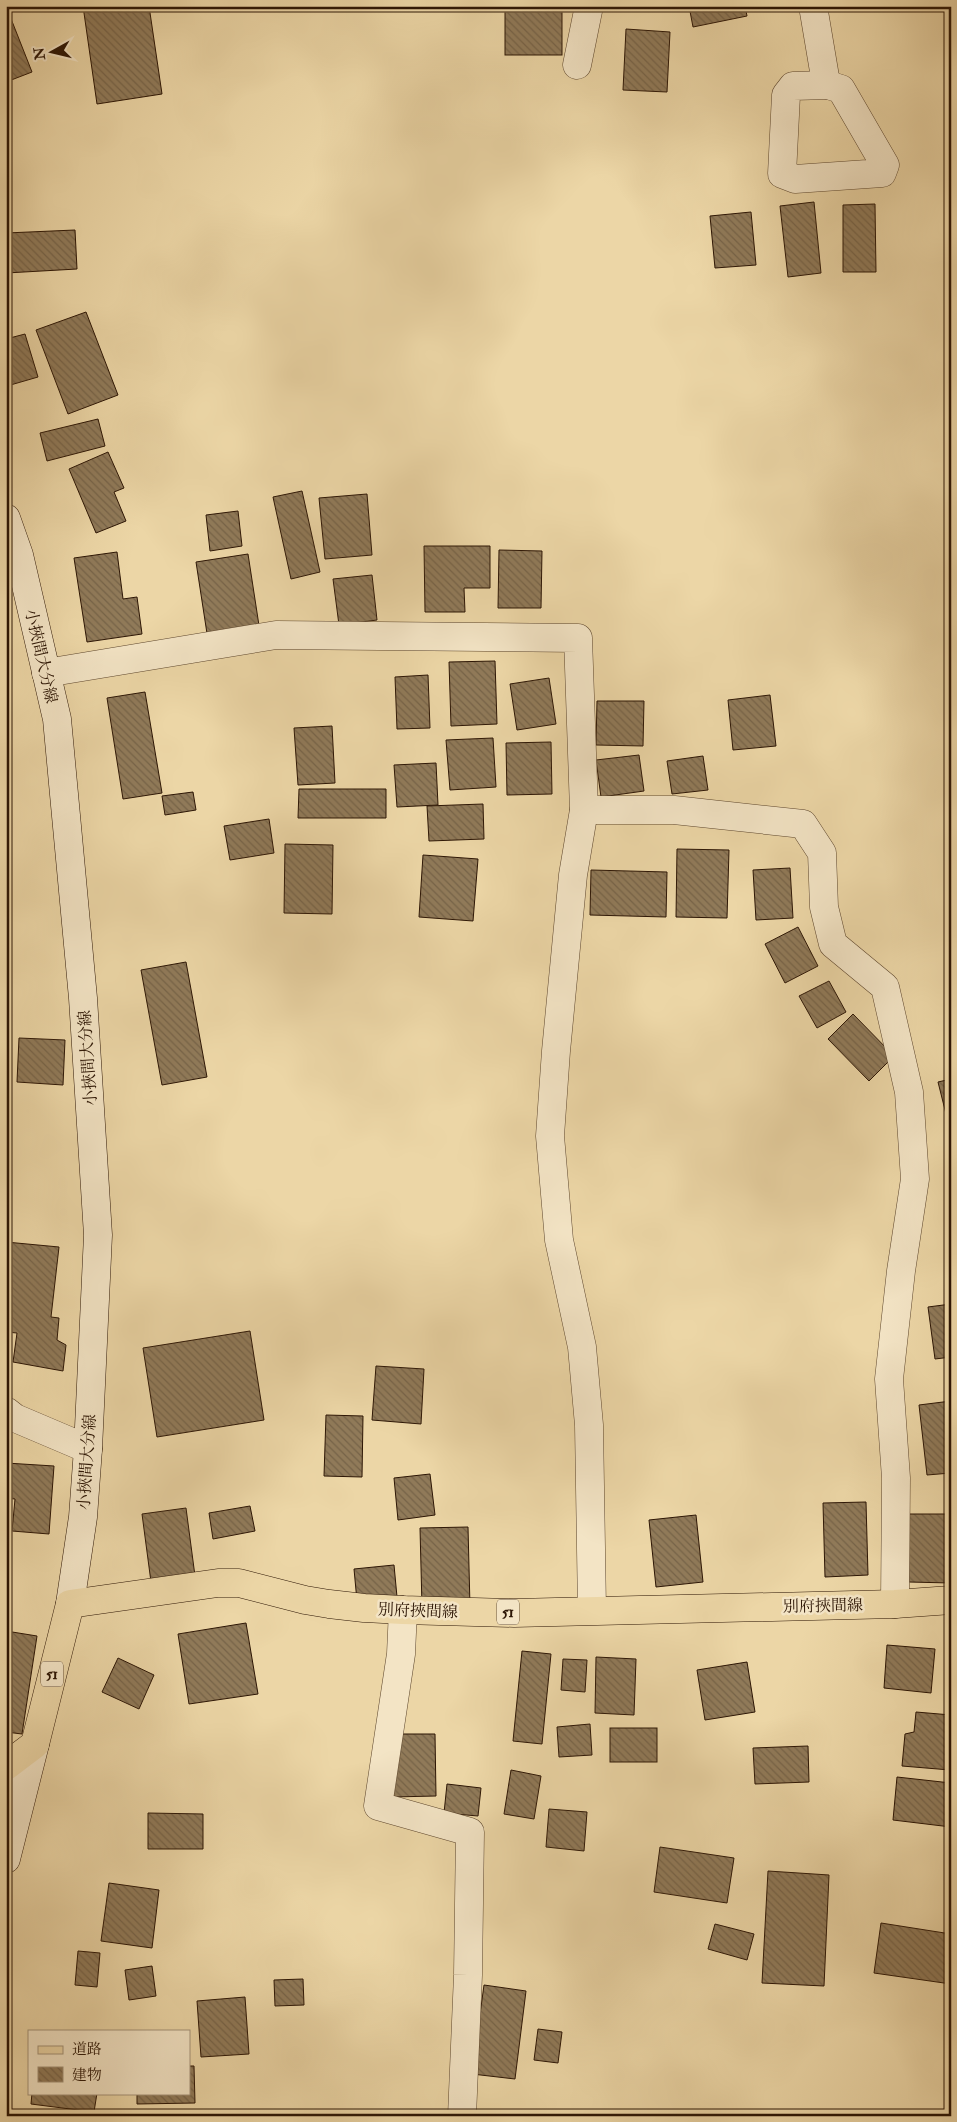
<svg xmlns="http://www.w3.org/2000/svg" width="957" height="2122" font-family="'IM FELL Double Pica','Noto Serif JP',serif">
<defs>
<pattern id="building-back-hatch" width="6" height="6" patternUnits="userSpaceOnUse" patternTransform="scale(1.25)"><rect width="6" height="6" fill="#907a59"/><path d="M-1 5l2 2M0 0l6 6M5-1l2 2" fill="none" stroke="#766348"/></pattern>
</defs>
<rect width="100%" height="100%" fill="#ecd6a6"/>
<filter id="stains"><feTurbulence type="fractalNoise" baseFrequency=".004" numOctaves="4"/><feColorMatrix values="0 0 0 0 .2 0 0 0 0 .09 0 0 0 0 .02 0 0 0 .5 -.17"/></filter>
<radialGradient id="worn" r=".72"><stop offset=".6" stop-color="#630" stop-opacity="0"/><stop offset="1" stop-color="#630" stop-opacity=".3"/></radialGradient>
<g fill="url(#building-back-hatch)" stroke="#2d1605">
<path d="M6,6L32,72L6,82Z"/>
<path d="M83,6H149L162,94L97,104Z"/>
<rect x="505" y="6" width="57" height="49"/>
<path d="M612,6H645L613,11Z"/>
<path d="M689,6H745L747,16L693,27Z"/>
<path d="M626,29L670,32L667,92L623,90Z"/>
<path d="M814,202L821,273L788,277L780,206Z"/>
<path d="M875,204L876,272H843V205Z"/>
<path d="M751,212L756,265L715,268L710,216Z"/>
<path d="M75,230L77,269L6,273V233Z"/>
<path d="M86,312L118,395L68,414L36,330Z"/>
<path d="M25,334L38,377L7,386L6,339Z"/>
<path d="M98,419L105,446L47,461L40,433Z"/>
<path d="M108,452L124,488L114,492L126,521L96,533L69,469Z"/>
<path d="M302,491L320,572L291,579L273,497Z"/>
<path d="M367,494L372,555L325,559L319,498Z"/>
<path d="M238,511L242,546L210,551L206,515Z"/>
<path d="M424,546H490V588H464L465,612H425Z"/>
<path d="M499,550L542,551L541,608H498Z"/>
<path d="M117,552L123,599L137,597L142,634L87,642L74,558Z"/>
<path d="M248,554L260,632L208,640L196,562Z"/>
<path d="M372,575L377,620L339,625L333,579Z"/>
<path d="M495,661L497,724L451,726L449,662Z"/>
<path d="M428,675L430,728L397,729L395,677Z"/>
<path d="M549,678L556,724L517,730L510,684Z"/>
<path d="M145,692L162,793L123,799L107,698Z"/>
<path d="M770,695L776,746L733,750L728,700Z"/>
<path d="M597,701H644L643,746L596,745Z"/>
<path d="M332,726L335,783L298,785L294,728Z"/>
<path d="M493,738L496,787L450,790L446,740Z"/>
<path d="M551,742L552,794L507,795L506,743Z"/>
<path d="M639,755L644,791L601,797L596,760Z"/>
<path d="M703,756L708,790L672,794L667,761Z"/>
<path d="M436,763L438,805L397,807L394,765Z"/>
<path d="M299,789H386V818H298Z"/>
<path d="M193,792L196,810L165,815L162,796Z"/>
<path d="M483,804L484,839L429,841L427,806Z"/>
<path d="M269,819L274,853L230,860L224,826Z"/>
<path d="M285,844L333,845L332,914L284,913Z"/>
<path d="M677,849L729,850L727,918L676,917Z"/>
<path d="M423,855L478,859L473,921L419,917Z"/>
<path d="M790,868L793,918L756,920L753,870Z"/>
<path d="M591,870L667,872L666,917L590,915Z"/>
<path d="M798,927L818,966L785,983L765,944Z"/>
<path d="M186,962L207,1077L162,1085L141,970Z"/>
<path d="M829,981L846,1012L817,1028L799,996Z"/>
<path d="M853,1014L894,1056L869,1081L828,1039Z"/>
<path d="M19,1038L65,1040L63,1085L17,1082Z"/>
<path d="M951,1079V1134L938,1082Z"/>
<path d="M6,1242L59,1247L51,1317L59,1318L57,1340L66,1345L63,1371L13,1362L17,1333L6,1332Z"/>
<path d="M951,1304V1357L935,1359L928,1307Z"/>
<path d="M250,1331L264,1420L157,1437L143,1348Z"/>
<path d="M376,1366L424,1369L421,1424L372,1420Z"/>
<path d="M951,1401V1473L927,1475L919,1405Z"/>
<path d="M326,1415L363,1416L362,1477L324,1476Z"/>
<path d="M6,1463L54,1466L49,1534L12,1531L15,1499L6,1498Z"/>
<path d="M430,1474L435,1515L398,1520L394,1478Z"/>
<path d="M866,1502L868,1575L825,1577L823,1503Z"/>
<path d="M250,1506L255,1531L213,1539L209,1513Z"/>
<path d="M186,1508L195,1576L151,1582L142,1514Z"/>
<path d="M909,1514H951V1583L909,1582Z"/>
<path d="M696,1515L703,1582L656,1587L649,1520Z"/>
<path d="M468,1527L470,1607H422L420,1528Z"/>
<path d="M394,1565L397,1597L357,1601L354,1569Z"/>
<path d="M246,1623L258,1694L189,1704L178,1634Z"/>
<path d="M6,1631L37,1636L22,1734L6,1732Z"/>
<path d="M887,1645L935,1649L931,1693L884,1688Z"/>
<path d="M522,1651L551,1654L542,1744L513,1741Z"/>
<path d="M596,1657L636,1659L634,1715L595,1713Z"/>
<path d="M118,1658L154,1675L139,1709L102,1692Z"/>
<path d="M563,1659L587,1660L585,1692L561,1690Z"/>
<path d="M747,1662L755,1712L705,1720L697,1670Z"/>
<path d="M916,1712L951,1715L950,1770L902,1766L905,1734L914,1732Z"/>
<path d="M590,1724L592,1755L559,1757L557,1727Z"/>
<rect x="610" y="1728" width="47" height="34"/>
<path d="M391,1734H435L436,1796L392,1797Z"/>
<path d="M808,1746L809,1782L755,1784L753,1748Z"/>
<path d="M511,1770L541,1776L534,1819L504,1814Z"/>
<path d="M897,1777L951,1783V1827L893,1820Z"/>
<path d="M447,1784L481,1788L478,1816L444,1813Z"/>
<path d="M549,1809L587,1812L584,1851L546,1847Z"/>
<path d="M148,1813L203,1814V1849H148Z"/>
<path d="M660,1847L734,1858L727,1903L654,1892Z"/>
<path d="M768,1871L829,1875L824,1986L762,1983Z"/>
<path d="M109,1883L159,1890L152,1948L101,1941Z"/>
<path d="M881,1923L951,1934V1984L874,1973Z"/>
<path d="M715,1924L754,1934L747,1960L708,1949Z"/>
<path d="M78,1951L100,1953L97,1987L75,1985Z"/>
<path d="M152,1966L156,1996L129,2000L125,1970Z"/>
<path d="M303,1979L304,2005L275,2006L274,1980Z"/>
<path d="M484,1985L526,1991L515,2079L472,2074Z"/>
<path d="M245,1997L249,2054L201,2057L197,2001Z"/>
<path d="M538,2029L562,2032L558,2063L534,2060Z"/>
<path d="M189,2066H194L195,2103L137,2104V2093H189Z"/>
<path d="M32,2093H97L94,2112L31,2104Z"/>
</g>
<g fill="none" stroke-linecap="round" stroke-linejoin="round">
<g stroke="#5d462d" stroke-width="29">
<g id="street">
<path d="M813,6L825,77L828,85"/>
<path d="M577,65L589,6"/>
<path d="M828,85L841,89L885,165L882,173L795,179L782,174L786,95L793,86Z"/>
<path d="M46,673L276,635L578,638L584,810L573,875L556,1051L550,1136L559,1240L582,1347L589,1425L592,1610"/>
<path d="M584,810H674L803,824L822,853L824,907L833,944L885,987L909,1092L915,1179L901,1271L889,1379L896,1478L895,1604"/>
<path d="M6,1411L15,1418L88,1449"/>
<path d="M403,1610L401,1654L378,1806L470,1832L468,1975L462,2116"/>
</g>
</g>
<g stroke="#2d1605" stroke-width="29">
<g id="secondary">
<path d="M6,518L19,555L57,719L83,998L98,1235L88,1449L83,1517L70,1604"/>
<path d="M6,1859L35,1744"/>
</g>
</g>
<g stroke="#2d1605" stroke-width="29">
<path id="primary" d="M6,1766L35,1744L70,1604L218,1583H239L305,1600L329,1604L364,1608L403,1610L514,1613L895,1604L951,1600"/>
</g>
<use href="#street" stroke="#f3e4c5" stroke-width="28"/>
<use href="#secondary" stroke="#f3e4c5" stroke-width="28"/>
<use href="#primary" stroke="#ecd6a6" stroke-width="28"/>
</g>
<g text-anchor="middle" stroke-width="5" stroke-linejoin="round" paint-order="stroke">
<g fill="#f3e4c5" stroke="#68543f" stroke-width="1">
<rect x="497" y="1599.5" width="22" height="25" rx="4"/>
<rect x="41" y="1661.5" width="22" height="25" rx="4"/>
</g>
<g font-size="15" font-weight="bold" fill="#2d1605">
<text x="508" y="1617">51</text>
<text x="52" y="1679">51</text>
</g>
<g font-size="16" fill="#2d1605" stroke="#f3e4c5">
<text transform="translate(42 656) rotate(77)" y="6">小挾間大分線</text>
<text transform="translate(87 1058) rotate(-94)" y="6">小挾間大分線</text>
<text transform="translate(86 1462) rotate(-86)" y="6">小挾間大分線</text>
<text transform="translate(823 1605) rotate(-1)" y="6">別府挾間線</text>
<text transform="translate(418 1610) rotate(2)" y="6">別府挾間線</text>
</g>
</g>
<rect width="957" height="2122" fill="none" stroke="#ecd6a6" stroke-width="25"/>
<rect x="8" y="8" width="942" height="2107" fill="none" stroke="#2d1605" stroke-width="2.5"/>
<rect x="12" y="12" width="932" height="2097" fill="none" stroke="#2d1605"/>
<rect x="28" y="2030" width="162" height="65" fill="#f3e4c5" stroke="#a49278"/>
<rect x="38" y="2046" width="25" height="8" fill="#ecd6a6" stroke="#a49278"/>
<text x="72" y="2054" font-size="15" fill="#2d1605">道路</text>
<rect x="38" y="2067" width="25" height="15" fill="url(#building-back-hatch)" stroke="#a49278"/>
<text x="72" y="2080" font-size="15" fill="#2d1605">建物</text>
<g transform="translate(52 52) rotate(262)" stroke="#f3e4c5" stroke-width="4" paint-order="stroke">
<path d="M0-4L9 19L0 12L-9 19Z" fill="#2d1605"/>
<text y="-8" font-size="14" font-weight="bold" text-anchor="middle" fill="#2d1605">N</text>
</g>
<rect width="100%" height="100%" filter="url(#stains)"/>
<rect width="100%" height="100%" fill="url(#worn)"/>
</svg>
